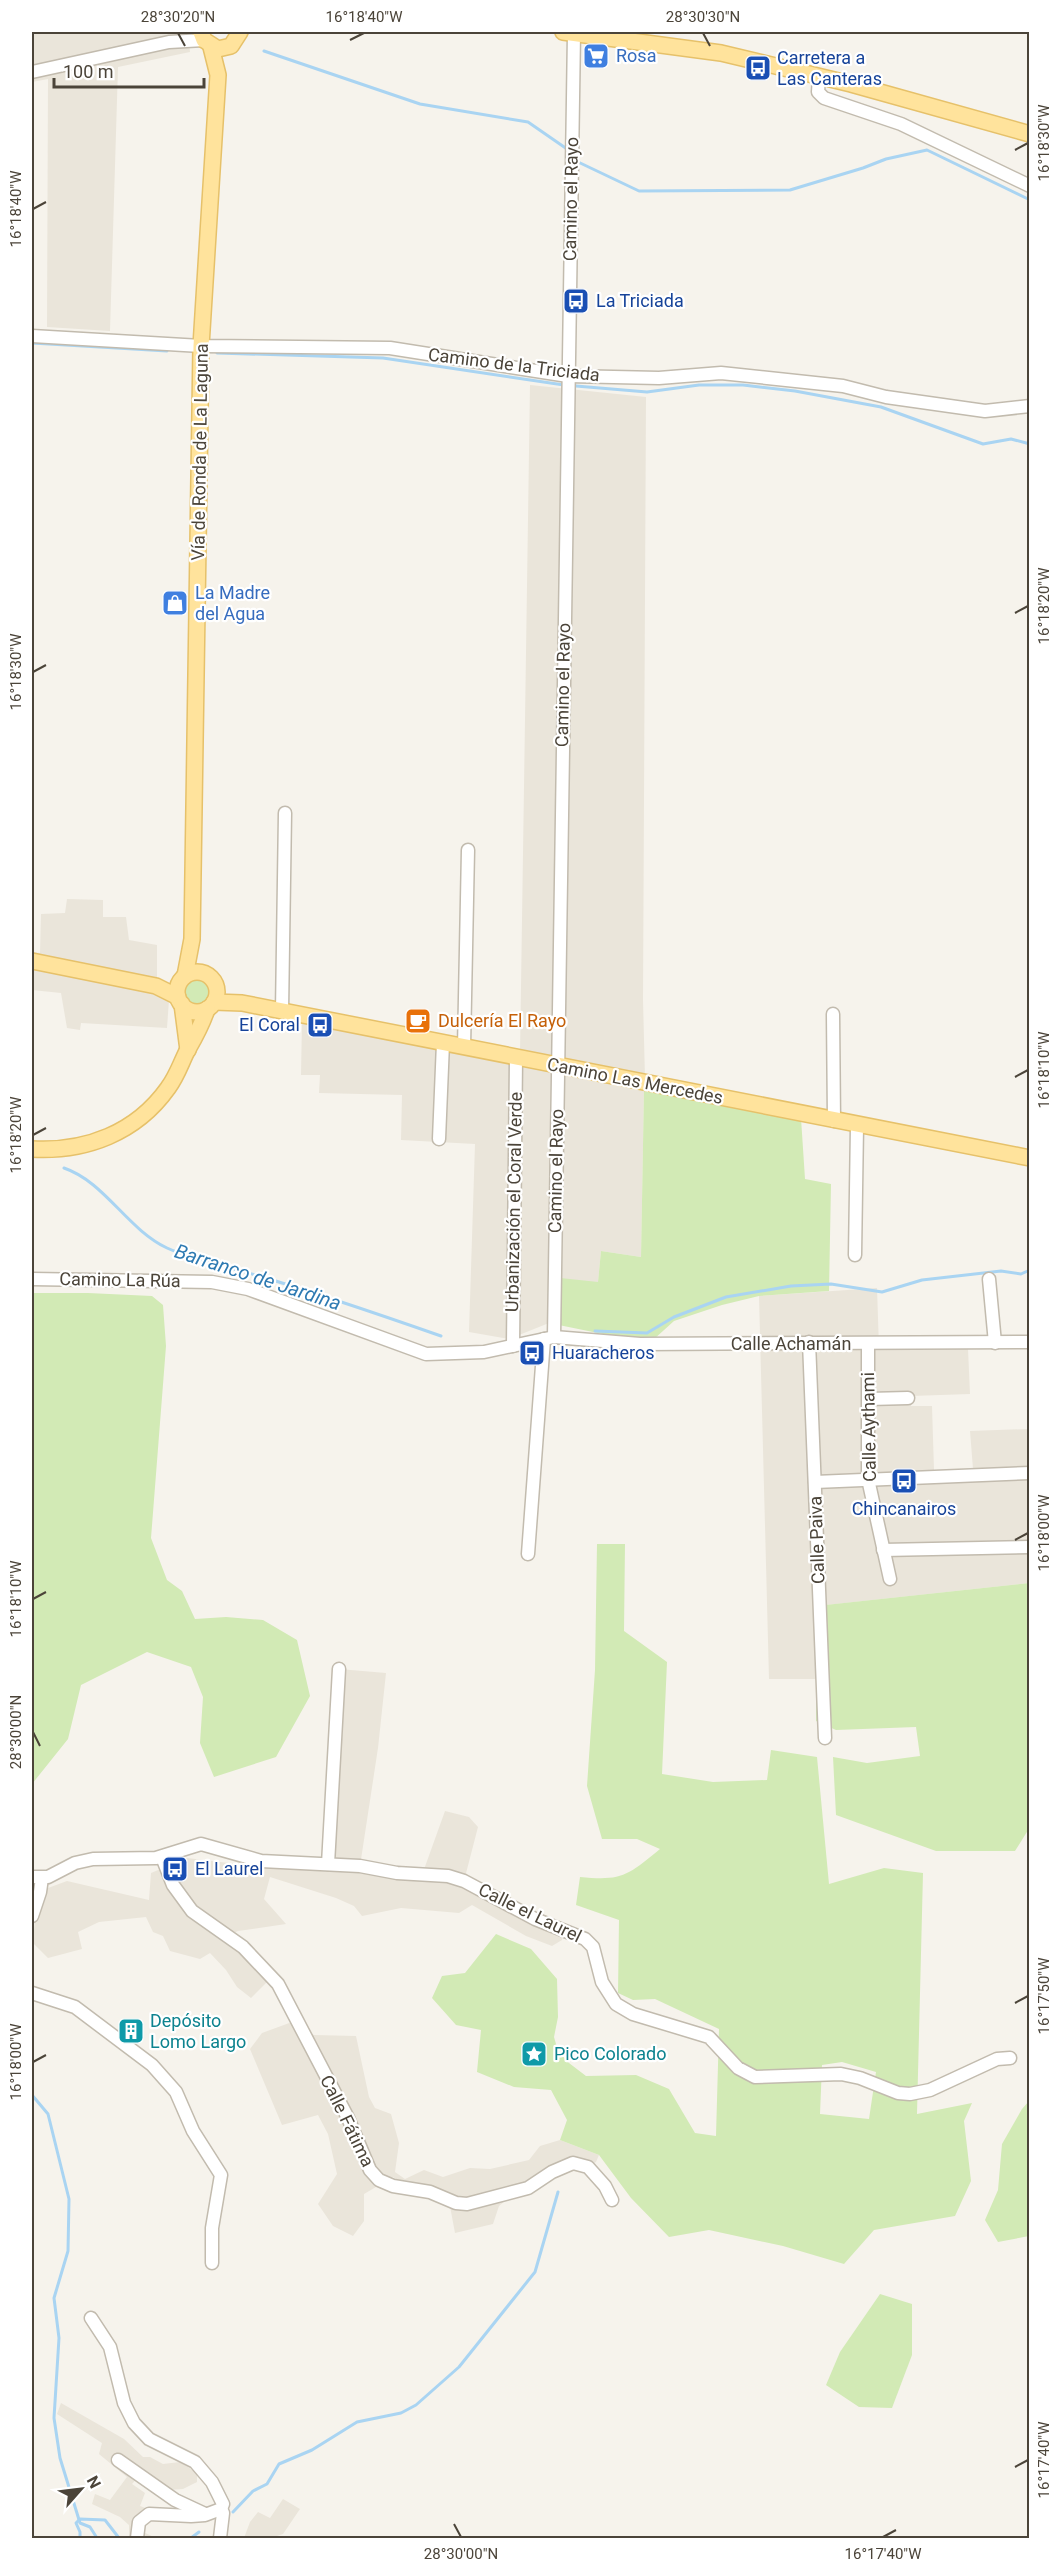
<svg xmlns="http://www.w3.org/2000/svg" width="1061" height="2570" font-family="Roboto,sans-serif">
<rect width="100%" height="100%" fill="#f6f3ec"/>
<g fill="#eae5da">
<path d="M32,32H188L190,52L118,67L110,331L47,327L48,79L32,82Z"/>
<path d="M530,385L646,397L643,1000L645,1078L520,1054Z"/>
<path d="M67,899L103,900V917H126L129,940L157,945V979L169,1000L167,1028L81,1023L80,1030L67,1028L61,993L32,990V952L40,953L41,914L65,913Z"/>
<path d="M302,1021L644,1088L641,1257L601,1251L598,1282L549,1323L509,1339L469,1332L475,1144L401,1140L402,1095L319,1093L320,1075H301Z"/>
<path d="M877,1288L879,1348L968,1349L970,1394L911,1396V1406H932L934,1470L973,1469L970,1431L1029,1429V1583L817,1606V1679H769L759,1296Z"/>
<path d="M339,1669L386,1673L378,1748L360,1866L422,1875L445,1811L469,1817L478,1827L464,1881L563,1929L562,1940L552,1946L526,1936L472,1905L459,1913L401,1908L362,1916L354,1906L336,1898L270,1877L264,1899L286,1924L238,1931L229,1935L272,1977L251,1998L237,1987L226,1970L210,1953L200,1959L170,1951L163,1936L153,1932L146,1917L99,1922L78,1932L82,1949L48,1958L33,1943L36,1905L48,1888L67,1881L149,1900L151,1873L187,1858L279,1869L328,1864Z"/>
<path d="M292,2022L314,2035L356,2036L369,2097L375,2108L391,2114L399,2143L395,2172L405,2179L424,2170L443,2177L470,2168L490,2169L529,2160L540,2146L560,2140L599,2155L596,2162L588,2167L573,2163L506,2200L499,2206L493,2224L455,2233L449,2201L412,2189L393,2177L364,2194V2221L353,2236L333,2226L318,2204L337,2174L328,2134L318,2115L282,2125L250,2049L262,2033Z"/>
<path d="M61,2403L124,2439L143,2457H150L163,2464L180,2462L197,2473V2482L183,2489L168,2490L140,2475L132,2484L145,2493L140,2506L159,2513L142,2519L141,2531L156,2538H129V2525L120,2517L92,2504L95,2494L110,2500L127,2477L99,2454L102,2443L57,2414Z"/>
<path d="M283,2499L300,2509L283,2534L271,2538H244L250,2522L258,2512L270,2518Z"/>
</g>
<g fill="#d2eab5" fill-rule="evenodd">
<circle cx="197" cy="993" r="13"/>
<path d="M644,1088L801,1118L805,1179L831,1184L829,1291L759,1296L722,1305L674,1321L653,1340L637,1341L549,1323L551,1277L598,1282L601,1251L641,1257Z"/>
<path d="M32,1293H88L152,1296L163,1305L166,1346L151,1538L167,1580L182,1591L195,1619L226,1617L263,1620L297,1640L310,1696L276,1757L214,1777L200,1743L203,1697L191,1667L147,1652L81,1685L68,1739L32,1784Z"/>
<path d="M597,1544H625L624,1631L667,1662L662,1774L713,1782L767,1780L771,1750L817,1757L829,1884L884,1868L923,1873L917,2114L972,2103L964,2121L971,2181L955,2216L874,2230L844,2264L783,2246L709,2230L669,2237L631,2198L599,2155L560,2140L567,2120L551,2090L514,2087L477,2072L481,2030L456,2025L432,1998L442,1976L465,1973L496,1934L531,1949L557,1979L558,2017L554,2037L558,2051L569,2063L586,2076L636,2075L669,2089L695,2133L716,2136L719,2029L655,1999L633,2000L618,1993L619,1920L576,1905L580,1877C622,1881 627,1876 660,1849L637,1839H602L587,1786L595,1670ZM842,2062L876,2072L869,2119L820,2114L822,2065Z"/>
<path d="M1029,1583L1030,1827L1015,1851H936L836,1815L833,1757L867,1763L920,1756L916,1727L836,1730L816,1721V1606Z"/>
<path d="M1029,2101V2236L998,2242L985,2220L998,2190L1002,2144L1022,2109Z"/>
<path d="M880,2294L912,2304V2355L892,2408L859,2407L826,2385L840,2352Z"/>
</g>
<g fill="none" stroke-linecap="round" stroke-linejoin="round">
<g stroke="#a9d4f2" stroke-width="3">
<path d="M264,51L420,104L528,122L567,149"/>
<path d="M576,161L639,191L790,190L863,168L886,159L927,150L1030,200"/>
<path d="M32,343L167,351"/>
<path d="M217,353L383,358L564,385"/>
<path d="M576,386L647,392L699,385H743L795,391L881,407L983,444L1011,439L1030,444"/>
<path d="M64,1168C105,1182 127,1229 167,1248C196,1261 228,1267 259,1276C320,1294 381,1315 441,1336"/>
<path d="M595,1331L647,1333L674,1317L726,1297L791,1286L831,1284L882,1292L922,1280L1001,1271L1021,1274L1030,1270"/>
<path d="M32,2095L48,2114L69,2199L68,2251L54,2298L59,2338L54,2418L60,2458L80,2523L90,2527L97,2538"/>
<path d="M233,2512L253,2491L267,2484L279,2464L312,2450L357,2422L401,2413L416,2405L459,2367L535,2272L558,2192"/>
<path d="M32,2536L35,2538"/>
<path d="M80,2538V2532L76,2523L80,2519L105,2520L119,2538"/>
<path d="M191,2538L199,2532"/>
</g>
<g stroke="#c2bbae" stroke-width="15">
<g id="minor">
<path d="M32,72L169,42L204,40"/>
<path d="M819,77L818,92L824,98L901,124L1030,186"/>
<path d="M32,336L201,346L390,348L568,376L659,378L721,373L843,386L886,397L985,411L1030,406"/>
<path d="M282,1011L285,813"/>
<path d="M833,1014L834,1121"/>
<path d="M464,1047L468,850"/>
<path d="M439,1139L443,1043"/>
<path d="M855,1255L857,1126"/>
<path d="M32,1279L212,1282L248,1289L426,1354L484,1352L554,1337L640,1344L1030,1342"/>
<path d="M989,1279L995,1343"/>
<path d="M554,1337L574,33"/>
<path d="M809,1342L825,1738"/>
<path d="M868,1344V1479L890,1579"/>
<path d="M513,1346L516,1058"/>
<path d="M869,1399L908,1398"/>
<path d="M815,1482L1030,1473"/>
<path d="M883,1550L1030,1547"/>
<path d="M528,1554L544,1339"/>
<path d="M162,1857L173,1885L192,1911L243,1947L278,1984L348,2118L370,2170L379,2180L393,2186L430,2192L456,2203L467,2204L528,2188L552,2172L573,2163L588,2167L605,2186L612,2200"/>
<path d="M328,1864L339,1669"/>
<path d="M32,1877H48L75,1863L93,1859L156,1858L201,1844L261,1861L360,1866L397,1873L448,1876L464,1881L535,1919L585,1939L593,1947L602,1982L616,2004L633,2014L709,2037L738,2068L755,2077L841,2074L860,2078L898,2093L910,2094L930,2090L997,2059L1010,2058"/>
<path d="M32,1916L40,1892L42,1878"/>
<path d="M32,1993L75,2007L152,2065L176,2092L193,2131L221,2175L212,2228V2263"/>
<path d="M91,2318L110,2347L124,2403L134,2423L149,2439L195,2462L212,2482L223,2504L221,2509L205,2515L191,2516L149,2514L139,2522L137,2538"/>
<path d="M118,2460L175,2500L205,2514"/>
<path d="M220,2538L223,2513L221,2509"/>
</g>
</g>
<g stroke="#e6c16a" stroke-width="18">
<g id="major">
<path d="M201,32L204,40L218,49L231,46L240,32"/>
<path d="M563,32L721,53L851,84L1030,134"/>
<path d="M32,961L156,986L178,997"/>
<circle cx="197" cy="992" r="20"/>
<path d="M185,976L192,939L201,346L218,75L211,47"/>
<path d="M214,1002L242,1003L1030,1158"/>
<path d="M182,1004L188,1050"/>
<path d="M32,1149C86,1152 136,1133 168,1088C177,1076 181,1063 187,1051C195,1037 202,1025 207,1009"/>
</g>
</g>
<use href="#minor" stroke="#fff" stroke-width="12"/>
<use href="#major" stroke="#ffe39c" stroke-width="15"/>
</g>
<path fill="none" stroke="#4b4439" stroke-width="2" d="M178,33L185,46M703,33L710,46M350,40L364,33M1015,150L1028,143M33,209L46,202M1015,613L1028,606M33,672L46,665M1015,1077L1028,1070M33,1135L46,1128M1015,1540L1028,1533M33,1599L46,1592M33,1732L40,1746M1015,2003L1028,1996M33,2062L46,2055M1015,2467L1028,2460M454,2524L461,2537M883,2537L896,2530"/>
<defs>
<g id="supermarket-square" transform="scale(1.35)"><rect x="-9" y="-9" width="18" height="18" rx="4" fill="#3f7fe0" stroke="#fff"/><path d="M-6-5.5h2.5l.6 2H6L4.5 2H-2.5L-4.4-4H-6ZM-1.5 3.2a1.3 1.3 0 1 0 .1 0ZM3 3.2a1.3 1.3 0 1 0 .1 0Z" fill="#fff"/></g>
<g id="bus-square" transform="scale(1.35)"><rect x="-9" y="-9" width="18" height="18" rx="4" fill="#1a4fb4" stroke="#fff"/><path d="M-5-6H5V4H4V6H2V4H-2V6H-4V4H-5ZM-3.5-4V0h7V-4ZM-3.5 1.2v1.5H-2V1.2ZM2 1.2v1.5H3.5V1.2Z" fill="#fff"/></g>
<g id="shop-square" transform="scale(1.35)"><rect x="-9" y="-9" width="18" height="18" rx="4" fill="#3f7fe0" stroke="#fff"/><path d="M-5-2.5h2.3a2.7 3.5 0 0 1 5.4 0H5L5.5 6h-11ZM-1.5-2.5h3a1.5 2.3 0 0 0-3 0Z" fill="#fff"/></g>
<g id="cafe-square" transform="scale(1.35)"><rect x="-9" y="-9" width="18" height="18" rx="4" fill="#e8710a" stroke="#fff"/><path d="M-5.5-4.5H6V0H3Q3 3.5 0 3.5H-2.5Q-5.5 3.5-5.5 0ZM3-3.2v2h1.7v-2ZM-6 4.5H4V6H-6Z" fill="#fff"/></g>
<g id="building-square" transform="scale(1.35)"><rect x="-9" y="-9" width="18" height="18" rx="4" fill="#0f9aa8" stroke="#fff"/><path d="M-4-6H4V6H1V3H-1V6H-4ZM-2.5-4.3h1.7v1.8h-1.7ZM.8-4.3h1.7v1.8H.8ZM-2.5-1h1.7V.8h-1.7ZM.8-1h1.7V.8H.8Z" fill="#fff"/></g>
<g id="sight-square" transform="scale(1.35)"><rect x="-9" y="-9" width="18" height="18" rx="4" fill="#0f9aa8" stroke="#fff"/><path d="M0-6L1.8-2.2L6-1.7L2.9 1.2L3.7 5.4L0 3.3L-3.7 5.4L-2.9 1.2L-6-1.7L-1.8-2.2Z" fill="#fff"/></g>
</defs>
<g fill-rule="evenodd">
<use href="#supermarket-square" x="596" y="56"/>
<use href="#bus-square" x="758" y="68"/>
<use href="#bus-square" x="576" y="301"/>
<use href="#shop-square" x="175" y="603"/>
<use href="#cafe-square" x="418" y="1021"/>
<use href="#bus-square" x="320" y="1025"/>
<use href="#bus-square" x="532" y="1353"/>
<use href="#bus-square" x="904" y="1481"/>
<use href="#bus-square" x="175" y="1869"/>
<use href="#building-square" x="131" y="2031"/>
<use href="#sight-square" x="534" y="2054"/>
</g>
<g text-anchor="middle" stroke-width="4.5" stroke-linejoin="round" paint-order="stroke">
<g font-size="18" fill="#366cbe" stroke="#fff" text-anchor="start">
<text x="616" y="62">Rosa</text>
<text x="195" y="599">La Madre<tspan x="195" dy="21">del Agua</tspan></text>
</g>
<g font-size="18" fill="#164399" stroke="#fff" text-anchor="start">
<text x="777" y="64">Carretera a<tspan x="777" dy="21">Las Canteras</tspan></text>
<text x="596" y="307">La Triciada</text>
<text x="300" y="1031" text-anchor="end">El Coral</text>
<text x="552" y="1359">Huaracheros</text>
<text x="904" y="1515" text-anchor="middle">Chincanairos</text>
<text x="195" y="1875">El Laurel</text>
</g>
<g font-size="18" fill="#4b4439" stroke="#fff">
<text transform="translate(571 199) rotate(-89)" y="6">Camino el Rayo</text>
<text transform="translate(514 365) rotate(7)" y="6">Camino de la Triciada</text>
<text transform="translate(200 452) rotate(-89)" y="6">Vía de Ronda de La Laguna</text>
<text transform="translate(563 685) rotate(-89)" y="6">Camino el Rayo</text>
<text transform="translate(635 1081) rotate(11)" y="6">Camino Las Mercedes</text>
<text transform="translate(556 1171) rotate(-89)" y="6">Camino el Rayo</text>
<text transform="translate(514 1202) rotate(-89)" y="6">Urbanización el Coral Verde</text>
<text transform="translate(120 1280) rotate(1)" y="6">Camino La Rúa</text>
<text x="791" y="1350">Calle Achamán</text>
<text transform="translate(869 1427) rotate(-91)" y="6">Calle Aythami</text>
<text transform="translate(817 1540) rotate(-92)" y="6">Calle Paiva</text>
<text transform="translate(530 1913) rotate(26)" y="6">Calle el Laurel</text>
<text transform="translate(347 2121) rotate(64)" y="6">Calle Fátima</text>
</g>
<g font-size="18" fill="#c56008" stroke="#fff" text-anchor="start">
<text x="438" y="1027">Dulcería El Rayo</text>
</g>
<g font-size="18" fill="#0d838f" stroke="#fff" text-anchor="start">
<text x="150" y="2027">Depósito<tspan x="150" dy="21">Lomo Largo</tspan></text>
<text x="554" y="2060">Pico Colorado</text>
</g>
<g font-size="20" font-style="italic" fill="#2e7ab2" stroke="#fff">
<text transform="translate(258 1277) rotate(18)" y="7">Barranco de Jardina</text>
</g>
</g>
<rect width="1061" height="2570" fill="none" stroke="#ffffff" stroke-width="66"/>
<g transform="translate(81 2489) rotate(62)" stroke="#ffffff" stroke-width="4.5" paint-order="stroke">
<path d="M0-4.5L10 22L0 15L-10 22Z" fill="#4b4439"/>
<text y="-9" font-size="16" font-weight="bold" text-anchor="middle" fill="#4b4439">N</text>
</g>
<path d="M54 78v9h150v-9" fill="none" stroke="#4b4439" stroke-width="3"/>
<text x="63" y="78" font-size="18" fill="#4b4439" stroke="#ffffff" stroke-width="4.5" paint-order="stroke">100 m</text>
<rect x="33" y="33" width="995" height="2504" fill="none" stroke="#4b4439" stroke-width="2"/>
<g font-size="15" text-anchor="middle" fill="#4b4439">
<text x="178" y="22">28°30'20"N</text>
<text x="364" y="22">16°18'40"W</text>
<text x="703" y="22">28°30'30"N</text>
<text transform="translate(1044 143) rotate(-90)" y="5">16°18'30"W</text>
<text transform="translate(16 209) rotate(-90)" y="5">16°18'40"W</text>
<text transform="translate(1044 606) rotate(-90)" y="5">16°18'20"W</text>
<text transform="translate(16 672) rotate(-90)" y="5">16°18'30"W</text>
<text transform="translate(1044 1070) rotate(-90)" y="5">16°18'10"W</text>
<text transform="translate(16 1135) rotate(-90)" y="5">16°18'20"W</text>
<text transform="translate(1044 1533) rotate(-90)" y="5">16°18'00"W</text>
<text transform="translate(16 1599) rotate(-90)" y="5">16°18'10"W</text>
<text transform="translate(16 1732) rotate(-90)" y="5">28°30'00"N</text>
<text transform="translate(1044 1996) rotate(-90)" y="5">16°17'50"W</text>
<text transform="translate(16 2062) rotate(-90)" y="5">16°18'00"W</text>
<text transform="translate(1044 2460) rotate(-90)" y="5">16°17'40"W</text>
<text x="461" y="2559">28°30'00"N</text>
<text x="883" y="2559">16°17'40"W</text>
</g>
</svg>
